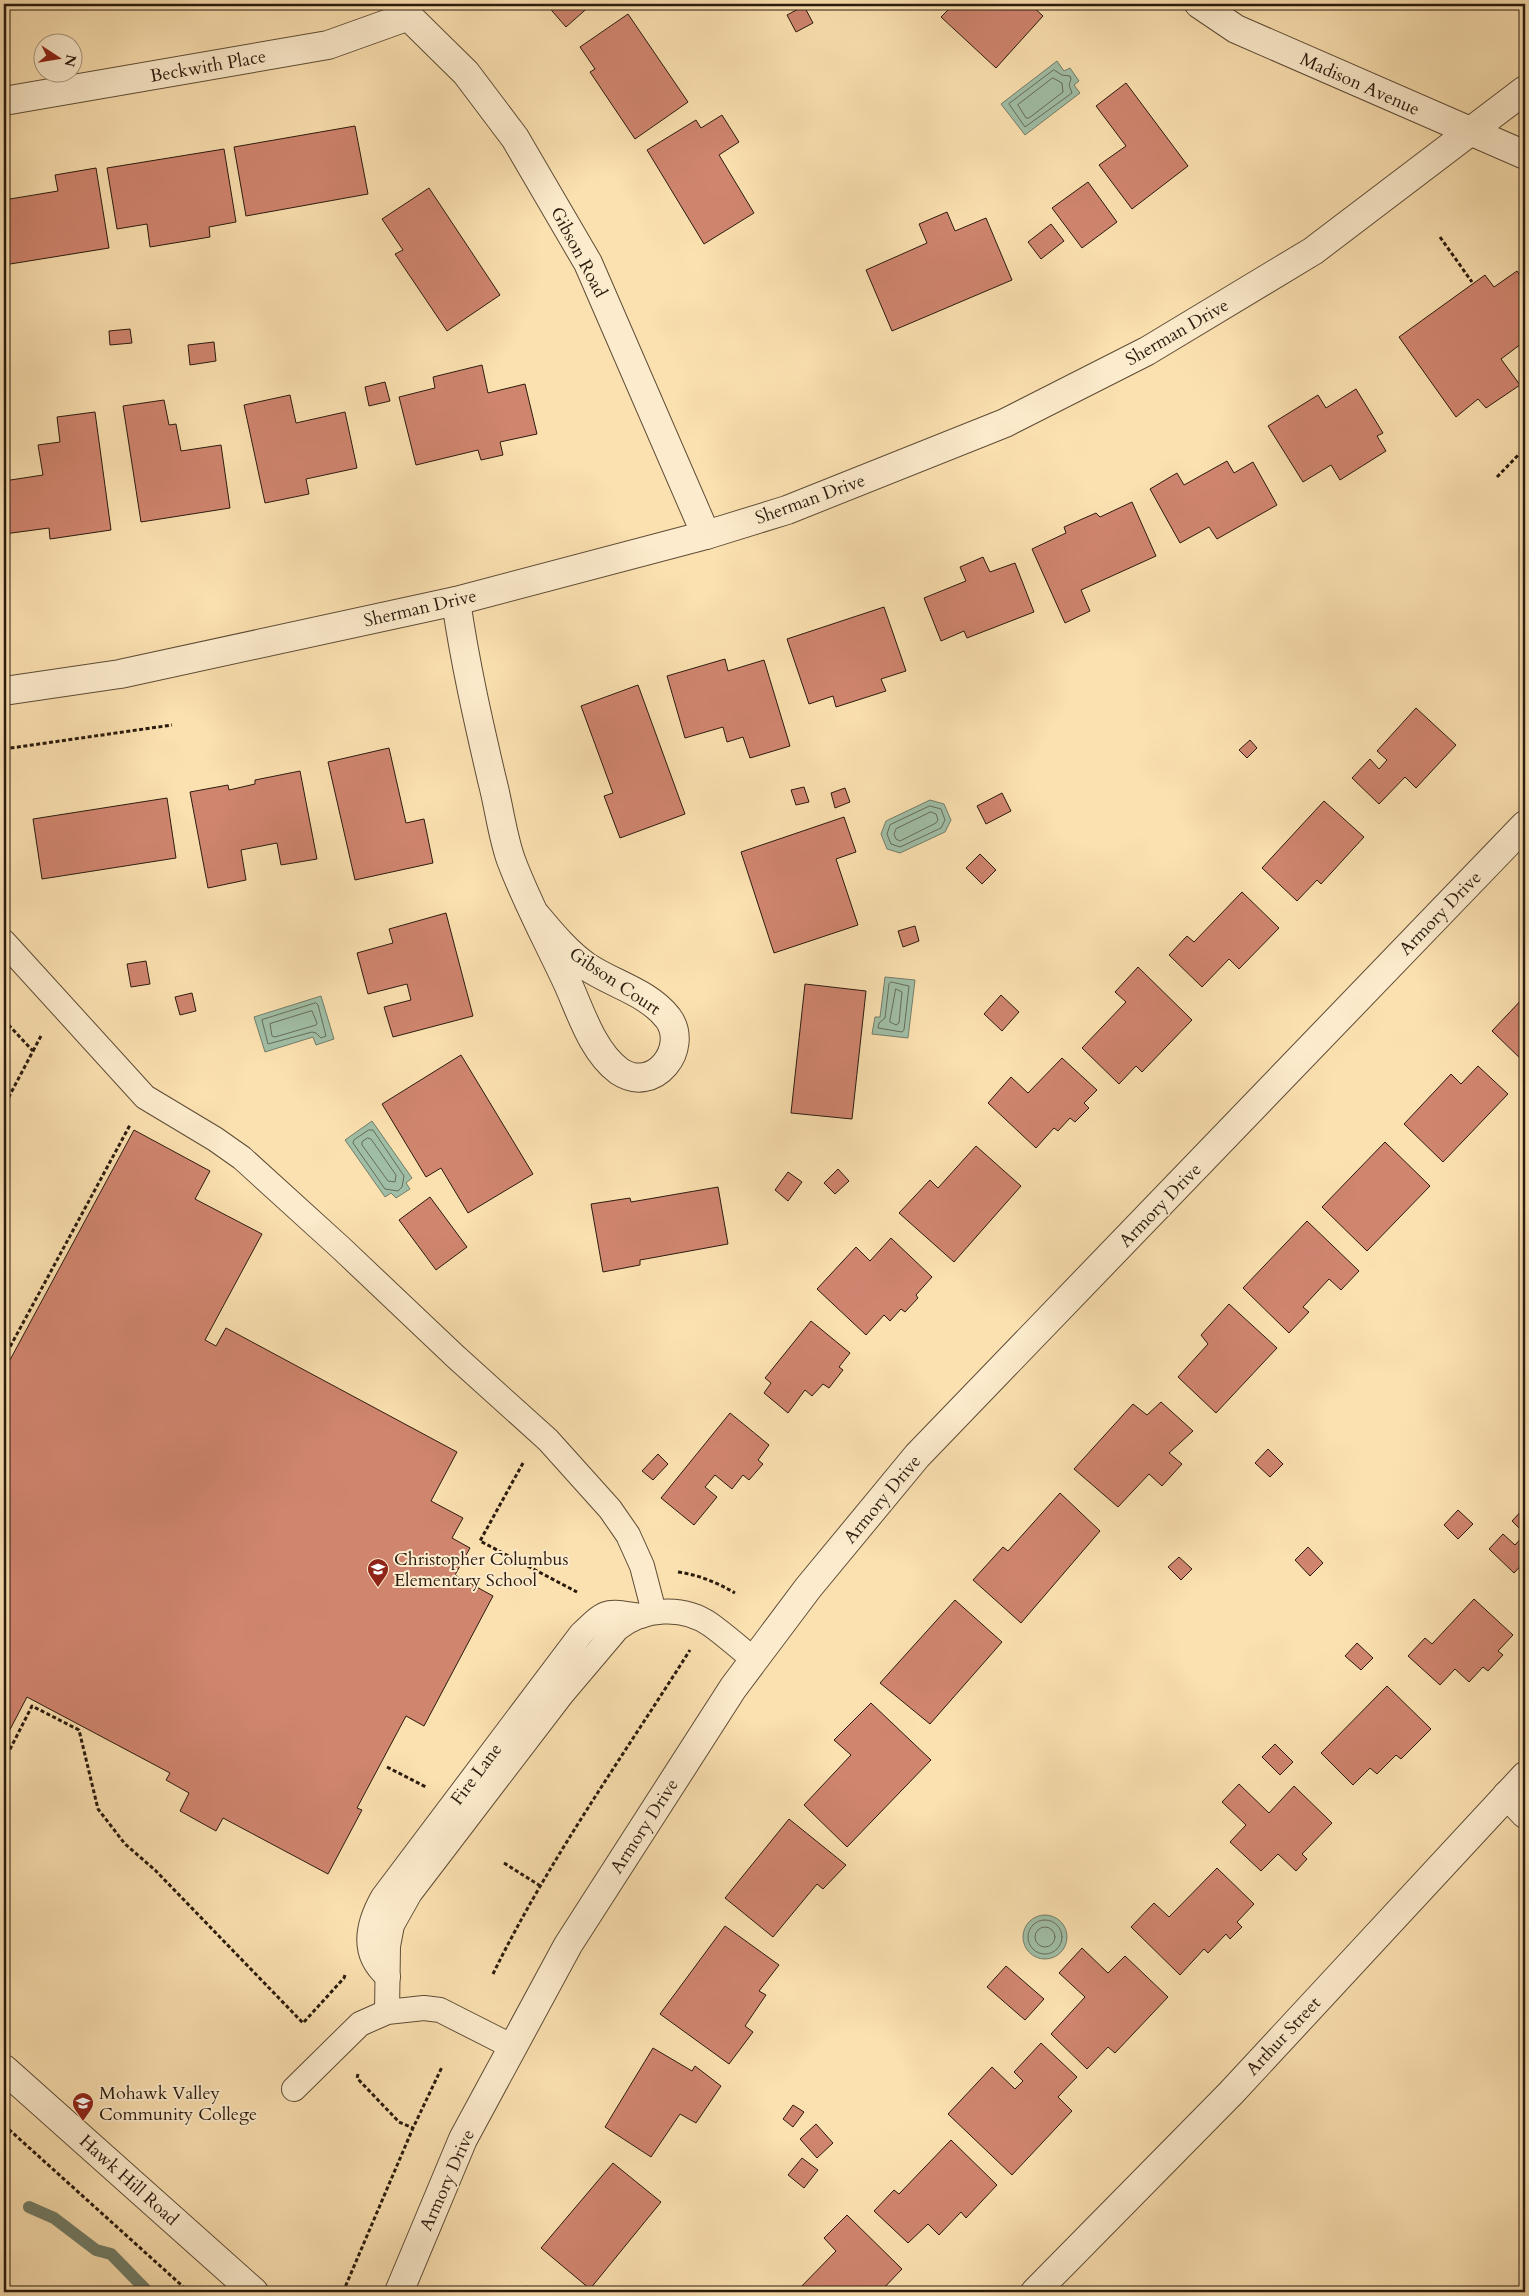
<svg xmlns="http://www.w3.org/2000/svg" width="1529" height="2296" font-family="Cardo,serif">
<rect width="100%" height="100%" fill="#fbe0b0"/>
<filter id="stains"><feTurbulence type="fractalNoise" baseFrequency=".004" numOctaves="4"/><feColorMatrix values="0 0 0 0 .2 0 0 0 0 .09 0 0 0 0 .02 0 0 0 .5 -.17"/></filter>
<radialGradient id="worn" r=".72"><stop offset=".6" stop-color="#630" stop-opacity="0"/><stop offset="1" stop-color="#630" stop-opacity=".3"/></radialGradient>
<g fill="#a0bea6" stroke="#717d69">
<path d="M1057,61L1064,71L1070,68L1079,81L1074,85L1080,93L1025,135L1001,104Z"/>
<path d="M930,800L944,804L951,820L945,832L900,853L887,849L881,834L886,821Z"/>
<path d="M885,977L915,980L908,1038L872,1034L875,1017H880Z"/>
<path d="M321,996L334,1039L316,1045L313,1037L265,1052L254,1017Z"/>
<path d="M372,1121L412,1178L406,1183L410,1189L396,1198L391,1193L385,1197L345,1140Z"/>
<circle cx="1045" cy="1937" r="22"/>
</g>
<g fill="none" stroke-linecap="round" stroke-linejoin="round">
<g stroke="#656c5a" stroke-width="1">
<path d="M1054,70L1062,75L1070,76L1071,79L1069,85L1072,93L1025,127L1009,104Z"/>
<path d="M1053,78L1062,83L1063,92L1029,118H1026L1018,105Z"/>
<path d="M930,806L941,809L945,820L941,828L900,847L891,844L887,834L890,825Z"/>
<path d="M931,812L936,814L938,820L936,823L900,841L896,839L894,834L896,829Z"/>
<path d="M891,982L909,986L904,1030L902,1032L878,1028L879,1023L885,1018L889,984Z"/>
<path d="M896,989L902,992L899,1023L896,1025L890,1022Z"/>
<path d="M316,1003L318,1005L326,1036L321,1038L316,1033L312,1032L268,1044L262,1020Z"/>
<path d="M312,1011L317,1023L316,1025L275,1037L272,1036L270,1024Z"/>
<path d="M369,1130H373L404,1176L402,1187L398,1191L385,1189L353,1143L354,1140Z"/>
<path d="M368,1138L371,1139L396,1175L395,1182L388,1181L362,1145V1142Z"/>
<circle cx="1045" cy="1937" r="17"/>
<circle cx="1045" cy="1937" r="10"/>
</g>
<path stroke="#717d69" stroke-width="12" d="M29,2207L54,2218L96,2250L111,2254L148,2292"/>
</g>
<g fill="#d0856f" stroke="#2a1b0e">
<path d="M546,4H592L566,27Z"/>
<path d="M954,4H1030L1043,16L996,68L941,17Z"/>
<path d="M804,6L813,23L796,32L787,15Z"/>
<path d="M628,14L688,102L635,139L590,72L595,69L580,47Z"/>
<path d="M1126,83L1188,166L1132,209L1099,165L1126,146L1096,106Z"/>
<path d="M722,115L739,142L719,155L754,213L704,244L647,150L696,120L701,128Z"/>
<path d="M355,126L368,194L246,216L234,147Z"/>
<path d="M224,149L236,222L209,227L210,237L150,247L147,224L117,229L107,168Z"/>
<path d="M96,168L109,248L4,265V200L58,191L55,175Z"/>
<path d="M1088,182L1117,222L1082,248L1052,208Z"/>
<path d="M429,188L500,295L447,331L395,254L403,250L382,219Z"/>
<path d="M947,212L955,231L986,218L1012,280L892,331L866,270L927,243L919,224Z"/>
<path d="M1051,224L1064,241L1041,259L1028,242Z"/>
<path d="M1517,271L1525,283V341L1501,359L1520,385L1486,408L1478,399L1456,417L1399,337L1485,275L1494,287Z"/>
<path d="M130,329L132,343L110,345L109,331Z"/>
<path d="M214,342L216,361L190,365L188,345Z"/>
<path d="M482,365L488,393L525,384L537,434L500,442L503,455L481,460L478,450L416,465L399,397L435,388L433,377Z"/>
<path d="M385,382L390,401L369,406L365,387Z"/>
<path d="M1356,389L1383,433L1377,436L1386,451L1340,480L1331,465L1303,482L1268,426L1318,395L1326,408Z"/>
<path d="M290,395L296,423L345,412L357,468L306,479L309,494L265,503L244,405Z"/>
<path d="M164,400L169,425L176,424L181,451L221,445L230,508L141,522L123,406Z"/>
<path d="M95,412L111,530L50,539L49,528L4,534V481L43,475L38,445L60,442L57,417Z"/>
<path d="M1227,461L1234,473L1253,462L1277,505L1217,539L1209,527L1180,543L1150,489L1177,473L1184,485Z"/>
<path d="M1132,502L1156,556L1081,590L1090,611L1065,623L1032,549L1066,533L1064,527L1096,513L1100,517Z"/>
<path d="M983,557L990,572L1015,563L1034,612L967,638L964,631L941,641L924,598L966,581L960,567Z"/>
<path d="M884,607L906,671L881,679L886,691L836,707L833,696L809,704L787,639Z"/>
<path d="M725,659L728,671L764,660L790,746L750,758L743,737L727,742L723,727L685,738L667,676Z"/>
<path d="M638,685L685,814L620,838L604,796L613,793L581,706Z"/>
<path d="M1416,708L1456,745L1416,788L1405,777L1379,804L1352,778L1370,759L1379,769L1387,760L1377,751Z"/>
<path d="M1250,740L1257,748L1247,758L1239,750Z"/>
<path d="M389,748L406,823L424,819L433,863L355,880L328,762Z"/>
<path d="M300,771L317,859L281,865L277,843L241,850L246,880L208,888L190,792L228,785L229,790L255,784V780Z"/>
<path d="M804,787L809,802L796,805L791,790Z"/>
<path d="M845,788L850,802L835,808L831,793Z"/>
<path d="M1002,793L1011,811L986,824L977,806Z"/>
<path d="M167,798L176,858L42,879L33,819Z"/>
<path d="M1324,801L1364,837L1321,884L1317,880L1297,901L1262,868Z"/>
<path d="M844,817L856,852L836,859L858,925L774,953L741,852Z"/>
<path d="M980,854L996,870L982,884L966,868Z"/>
<path d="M1242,892L1279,928L1239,969L1229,959L1202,987L1169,955L1187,936L1194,942Z"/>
<path d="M446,913L473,1016L393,1037L384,1007L411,1000L407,984L368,994L357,953L393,943L389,929Z"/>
<path d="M915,926L919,941L903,947L898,931Z"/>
<path d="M146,961L150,984L131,987L127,964Z"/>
<path d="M1138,967L1192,1020L1142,1072L1136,1066L1119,1084L1082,1048L1126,1002L1115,992Z"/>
<path d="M805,984L866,991L852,1119L791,1113Z"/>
<path d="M192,993L196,1011L180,1015L175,997Z"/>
<path d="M1001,995L1019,1012L1002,1031L984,1014Z"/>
<path d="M1525,996V1063L1492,1031Z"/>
<path d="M461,1055L533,1174L468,1213L441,1168L426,1177L382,1104Z"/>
<path d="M1062,1058L1097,1090L1084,1103L1089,1108L1075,1122L1070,1118L1058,1131L1054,1128L1036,1148L988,1103L1011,1077L1028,1093Z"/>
<path d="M1478,1066L1508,1094L1443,1162L1404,1124L1451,1074L1461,1084Z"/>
<path d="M134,1130L210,1171L195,1199L262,1234L205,1340L216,1346L226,1328L457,1452L431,1501L463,1518L452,1538L470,1548L455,1575L493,1596L424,1726L406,1716L357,1808L362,1810L328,1874L223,1818L216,1831L180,1811L189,1793L166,1780L170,1773L27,1697L4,1741V1371Z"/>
<path d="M1385,1142L1430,1186L1367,1251L1322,1207Z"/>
<path d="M976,1146L1021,1186L954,1262L899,1213L930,1180L938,1188Z"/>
<path d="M838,1169L849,1181L835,1194L824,1183Z"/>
<path d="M788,1172L802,1182L788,1201L775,1190Z"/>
<path d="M718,1187L728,1244L640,1260V1265L603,1272L591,1204L630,1198L631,1202Z"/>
<path d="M430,1197L467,1247L436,1270L399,1220Z"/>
<path d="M1307,1221L1359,1271L1341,1290L1329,1279L1303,1307L1309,1312L1289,1333L1243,1288Z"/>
<path d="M891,1238L932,1277L916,1295L918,1298L905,1312L901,1309L890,1321L884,1315L866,1335L817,1289L856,1247L870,1261Z"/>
<path d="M1229,1304L1277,1348L1216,1413L1178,1377L1208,1344L1201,1335Z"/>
<path d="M811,1321L850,1353L839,1367L843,1370L829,1388L823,1384L812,1396L805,1390L788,1413L764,1393L771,1383L765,1378Z"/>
<path d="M1161,1402L1193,1431L1169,1453L1182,1464L1162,1486L1149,1474L1118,1507L1074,1469L1133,1404L1147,1415Z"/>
<path d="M730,1413L769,1445L758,1460L763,1464L749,1480L743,1475L732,1489L715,1475L705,1487L717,1497L694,1525L661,1498Z"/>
<path d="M1268,1449L1283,1464L1270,1477L1255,1463Z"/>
<path d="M658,1454L668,1464L653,1480L642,1471Z"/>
<path d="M1060,1493L1100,1531L1021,1623L973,1580L1003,1547L1008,1551Z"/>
<path d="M1525,1507V1534L1512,1521Z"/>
<path d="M1458,1510L1473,1524L1458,1539L1444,1525Z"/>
<path d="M1503,1534L1515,1545L1525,1534V1561L1514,1573L1489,1549Z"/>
<path d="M1308,1547L1323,1563L1310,1576L1295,1560Z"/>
<path d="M1179,1557L1192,1569L1181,1580L1168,1567Z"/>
<path d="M1474,1599L1513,1635L1498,1651L1503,1655L1488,1671L1483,1667L1469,1682L1455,1669L1440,1685L1408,1656L1425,1638L1432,1644Z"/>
<path d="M955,1600L1002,1642L930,1724L880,1683Z"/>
<path d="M1357,1643L1373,1658L1361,1670L1345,1656Z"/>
<path d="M1387,1686L1431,1729L1401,1759L1396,1755L1377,1774L1370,1768L1353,1785L1321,1753Z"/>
<path d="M871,1703L931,1760L847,1847L804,1805L851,1755L834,1740Z"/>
<path d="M1275,1744L1293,1762L1280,1775L1262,1757Z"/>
<path d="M1239,1784L1269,1813L1294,1786L1332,1823L1302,1854L1307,1859L1296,1871L1278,1854L1261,1871L1230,1842L1246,1825L1222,1802Z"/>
<path d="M789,1819L846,1865L823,1889L817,1884L773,1937L725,1898Z"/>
<path d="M1217,1868L1254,1904L1237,1922L1242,1927L1230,1939L1226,1934L1208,1953L1204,1949L1180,1975L1131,1927L1154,1903L1169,1917Z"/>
<path d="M725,1926L779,1965L759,1991L766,1995L745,2026L753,2032L729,2064L660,2014Z"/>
<path d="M1082,1948L1108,1973L1125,1956L1168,1997L1115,2053L1108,2047L1087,2069L1051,2034L1085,1997L1059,1973Z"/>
<path d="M1006,1966L1044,1999L1025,2020L987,1987Z"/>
<path d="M1041,2043L1077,2077L1058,2097L1072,2111L1012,2175L948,2114L992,2067L1015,2089L1023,2081L1014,2072Z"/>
<path d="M653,2048L692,2071L695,2066L721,2086L696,2123L680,2114L651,2157L605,2127Z"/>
<path d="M793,2105L804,2112L793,2127L783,2119Z"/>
<path d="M816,2124L833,2143L817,2158L800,2139Z"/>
<path d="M951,2140L997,2185L966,2218L961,2212L939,2235L928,2224L908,2243L874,2211L894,2190L899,2194Z"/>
<path d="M802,2158L818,2170L804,2188L788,2175Z"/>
<path d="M613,2163L661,2202L590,2289L541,2248Z"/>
<path d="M847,2215L902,2269L880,2292H796L836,2251L824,2238Z"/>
<path d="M526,2286L540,2292H523Z"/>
</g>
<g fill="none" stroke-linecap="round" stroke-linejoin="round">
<g stroke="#5e4c36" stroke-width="26">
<g id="lane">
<path d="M4,942L145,1097L215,1139L242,1158L341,1248L456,1357L548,1440L610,1509L628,1535L642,1566L654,1612"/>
<path d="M388,1977C361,1954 367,1925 383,1897L581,1634C608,1608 605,1611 641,1616"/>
<path d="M387,2012L388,1946L392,1925L410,1893L562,1694L617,1629C643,1608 683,1605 711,1625C726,1636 740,1648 754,1660"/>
<path d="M294,2089L360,2024L387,2012L424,2008L440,2010L513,2047"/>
</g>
</g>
<g stroke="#5e4c36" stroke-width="30">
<g id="street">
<path d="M396,4L466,73L515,138L588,263L706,535"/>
<path d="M1199,4L1236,29L1525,155"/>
<path d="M4,101L328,45L409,16"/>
<path d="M456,601C465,663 478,720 492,780C499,806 502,835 511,860C527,903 549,943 568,984C581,1013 593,1052 619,1071C654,1095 690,1048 668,1018C648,992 612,984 586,966C566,952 550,932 534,913"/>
<path d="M4,691L120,674L456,601L706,535L787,510L1005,423L1147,351L1313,251L1525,90"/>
<path d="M1507,1795L1525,1814"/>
<path d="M4,2069L254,2292"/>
<path d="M399,2292L463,2139L568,1945L733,1688L808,1588L917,1456L1525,825"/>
<path d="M1035,2292L1231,2093L1525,1776"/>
</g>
</g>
<g stroke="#2a1b0e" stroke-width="3" stroke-dasharray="4 2.5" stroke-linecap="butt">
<path d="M1440,237L1472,282"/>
<path d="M1497,477L1525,448"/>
<path d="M4,749L172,725"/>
<path d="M4,1020L33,1051L4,1106"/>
<path d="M33,1051L42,1034"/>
<path d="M4,1358L130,1125"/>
<path d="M523,1463L480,1541L577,1592"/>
<path d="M678,1572C699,1575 716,1582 735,1593"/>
<path d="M4,1761L32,1706L79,1730L98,1809L125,1844L155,1870L303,2023L344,1978L345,1975"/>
<path d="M387,1767L426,1787"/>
<path d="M504,1863L542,1887"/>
<path d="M493,1974C547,1863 623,1756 690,1650"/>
<path d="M358,2074L357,2078L399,2122L413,2128"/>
<path d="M4,2125L189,2292"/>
<path d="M343,2292L413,2128L442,2067"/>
</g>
<use href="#lane" stroke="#fcebcc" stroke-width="24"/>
<use href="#street" stroke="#fcebcc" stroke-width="28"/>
</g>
<defs>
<g id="school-pin" transform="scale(1.125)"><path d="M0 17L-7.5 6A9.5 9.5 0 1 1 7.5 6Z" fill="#8f2418" stroke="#fcebcc"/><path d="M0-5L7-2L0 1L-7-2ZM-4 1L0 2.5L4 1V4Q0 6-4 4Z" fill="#fff"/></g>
<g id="university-pin" transform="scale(1.125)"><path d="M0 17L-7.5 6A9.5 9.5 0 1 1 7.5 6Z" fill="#8f2418" stroke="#fcebcc"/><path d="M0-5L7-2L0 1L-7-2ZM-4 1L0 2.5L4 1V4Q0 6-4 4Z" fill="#fff"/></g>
</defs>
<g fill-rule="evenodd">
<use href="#school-pin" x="378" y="1569"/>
<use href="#university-pin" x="83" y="2103"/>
</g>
<g text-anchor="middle" stroke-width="4" stroke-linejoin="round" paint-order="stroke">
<g font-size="18" fill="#2a1b0e" stroke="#fcebcc">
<text transform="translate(208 66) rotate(-10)" y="6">Beckwith Place</text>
<text transform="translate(1360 84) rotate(24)" y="6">Madison Avenue</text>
<text transform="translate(579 252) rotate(62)" y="6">Gibson Road</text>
<text transform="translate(1177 332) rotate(-30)" y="6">Sherman Drive</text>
<text transform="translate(810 499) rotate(-20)" y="6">Sherman Drive</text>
<text transform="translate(420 608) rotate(-13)" y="6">Sherman Drive</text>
<text transform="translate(1440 913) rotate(-46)" y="6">Armory Drive</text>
<text transform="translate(615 981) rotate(34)" y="6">Gibson Court</text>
<text transform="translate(1160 1205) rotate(-46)" y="6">Armory Drive</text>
<text transform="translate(882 1499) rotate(-50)" y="6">Armory Drive</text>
<text transform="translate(476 1774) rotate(-53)" y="6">Fire Lane</text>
<text transform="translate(644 1826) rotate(-57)" y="6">Armory Drive</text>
<text transform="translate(1283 2036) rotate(-47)" y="6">Arthur Street</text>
<text transform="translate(129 2180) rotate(42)" y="6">Hawk Hill Road</text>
<text transform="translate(447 2180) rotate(-66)" y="6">Armory Drive</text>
</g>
<g font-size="18" fill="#2a1b0e" stroke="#fcebcc" text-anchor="start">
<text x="394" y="1565">Christopher Columbus<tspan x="394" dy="21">Elementary School</tspan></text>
<text x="99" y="2099">Mohawk Valley<tspan x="99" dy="21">Community College</tspan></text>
</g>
</g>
<rect width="1529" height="2296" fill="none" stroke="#fbe0b0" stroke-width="20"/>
<rect x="5" y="5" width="1519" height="2286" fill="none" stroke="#2a1b0e" stroke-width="2.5"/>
<rect x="10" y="10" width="1509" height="2276" fill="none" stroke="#2a1b0e"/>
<g transform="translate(58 58) rotate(102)"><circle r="24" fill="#fcebcc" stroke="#a89880"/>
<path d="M0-4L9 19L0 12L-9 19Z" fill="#8f2418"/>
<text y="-8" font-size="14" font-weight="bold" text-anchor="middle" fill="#2a1b0e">N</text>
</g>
<rect width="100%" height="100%" filter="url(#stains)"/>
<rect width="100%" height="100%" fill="url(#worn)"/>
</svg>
